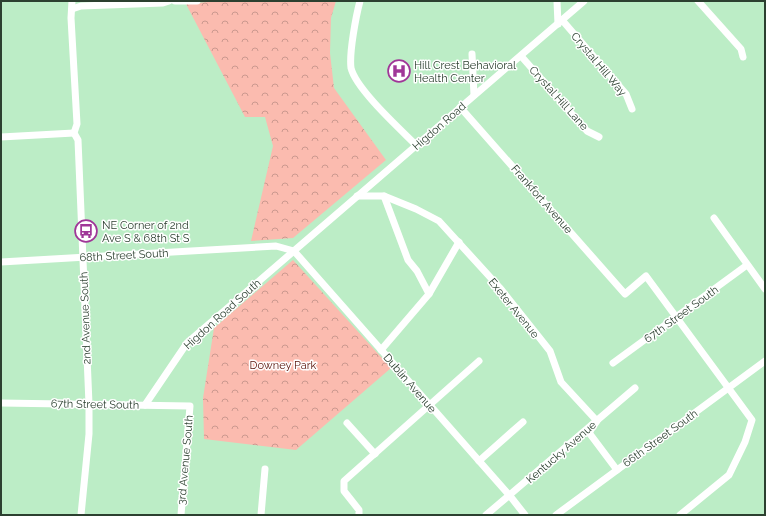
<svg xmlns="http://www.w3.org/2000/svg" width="766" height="516" font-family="Raleway,sans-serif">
<defs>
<pattern id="forest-crowns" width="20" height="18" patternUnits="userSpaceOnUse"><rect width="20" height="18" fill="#fbbbaf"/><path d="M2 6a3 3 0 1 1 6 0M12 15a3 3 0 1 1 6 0" fill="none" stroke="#cb998f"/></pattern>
</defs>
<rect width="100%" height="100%" fill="#bcedc6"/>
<g fill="url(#forest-crowns)">
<path d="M218,1H336L331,18L330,53L334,88L386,160L293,238L251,241L273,146L265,117H245L186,4Z"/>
<path d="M293,260L391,368L296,450L204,439L203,398L214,328Z"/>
</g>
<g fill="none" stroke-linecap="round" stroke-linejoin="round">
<g stroke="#fff" stroke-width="7">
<path d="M72,1L71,18L77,124L74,133L78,140L89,404V434L81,515"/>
<path d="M175,1H197"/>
<path d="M360,1C356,16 349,53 351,68C356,89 400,129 416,145"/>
<path d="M557,1L558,24"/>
<path d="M698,1L741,49L743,57"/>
<path d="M72,9L81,6L163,3L169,1"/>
<path d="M562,20L626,94L632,109"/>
<path d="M472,54L474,95"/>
<path d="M521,56L587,131L599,137"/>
<path d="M460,107L625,294L646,276L752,420L745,442L729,475L680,515"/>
<path d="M1,137L74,133"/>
<path d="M357,196H384L416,209L439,221L500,288L550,351L561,382L597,421L590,431V434L617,470"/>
<path d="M384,196L408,260L417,271L429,294"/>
<path d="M714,218L765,289"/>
<path d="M294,251L510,496L525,515"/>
<path d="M1,262L276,246L294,251"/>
<path d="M381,350L429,294L459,242"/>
<path d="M613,363L747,265"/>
<path d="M1,403L190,406L181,515"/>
<path d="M145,405L187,343L584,1"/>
<path d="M347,423L375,454"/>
<path d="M479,461L523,422"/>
<path d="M261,515L265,469"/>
<path d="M359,515V510L344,491V481L479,361"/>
<path d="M486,515L635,388"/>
<path d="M556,515L765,361"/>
</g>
</g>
<defs>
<g id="hospital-ring" transform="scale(1.15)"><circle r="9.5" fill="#fff" stroke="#a03798" stroke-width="1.5"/><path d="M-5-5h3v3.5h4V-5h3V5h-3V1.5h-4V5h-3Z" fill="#a03798"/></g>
<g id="bus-ring" transform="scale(1.15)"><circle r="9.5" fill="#fff" stroke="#a03798" stroke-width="1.5"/><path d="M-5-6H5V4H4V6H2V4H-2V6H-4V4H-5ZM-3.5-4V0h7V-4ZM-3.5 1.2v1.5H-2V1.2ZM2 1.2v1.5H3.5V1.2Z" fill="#a03798"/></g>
</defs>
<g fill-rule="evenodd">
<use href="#hospital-ring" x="399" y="71"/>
<use href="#bus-ring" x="86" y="231"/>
</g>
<g text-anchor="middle" stroke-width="3" stroke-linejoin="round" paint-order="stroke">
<g font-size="11" fill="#2c4030" stroke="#fff">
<text transform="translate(599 64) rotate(50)" y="4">Crystal Hill Way</text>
<text transform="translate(559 98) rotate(48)" y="4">Crystal Hill Lane</text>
<text transform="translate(439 126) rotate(-41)" y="4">Higdon Road</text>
<text transform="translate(542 199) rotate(49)" y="4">Frankfort Avenue</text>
<text transform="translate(124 255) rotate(-3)" y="4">68th Street South</text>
<text transform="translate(514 308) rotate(51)" y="4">Exeter Avenue</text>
<text transform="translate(222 314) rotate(-42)" y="4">Higdon Road South</text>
<text transform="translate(681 314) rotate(-36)" y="4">67th Street South</text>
<text transform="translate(85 318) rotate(-92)" y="4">2nd Avenue South</text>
<text transform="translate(410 383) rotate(49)" y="4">Dublin Avenue</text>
<text transform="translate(95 404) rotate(1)" y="4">67th Street South</text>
<text transform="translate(660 438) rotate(-36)" y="4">66th Street South</text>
<text transform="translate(561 452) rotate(-41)" y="4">Kentucky Avenue</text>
<text transform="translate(185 460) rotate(-85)" y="4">3rd Avenue South</text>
</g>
<g font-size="11" fill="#2c4030" stroke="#fff" text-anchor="start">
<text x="414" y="69">Hill Crest Behavioral<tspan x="414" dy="13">Health Center</tspan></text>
<text x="102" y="229">NE Corner of 2nd<tspan x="102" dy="13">Ave S &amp; 68th St S</tspan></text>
</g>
<g font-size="11" fill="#5a140b" stroke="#fff">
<text x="283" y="369">Downey Park</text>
</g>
</g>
<rect width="766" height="516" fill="none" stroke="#2c4030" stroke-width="4"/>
</svg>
